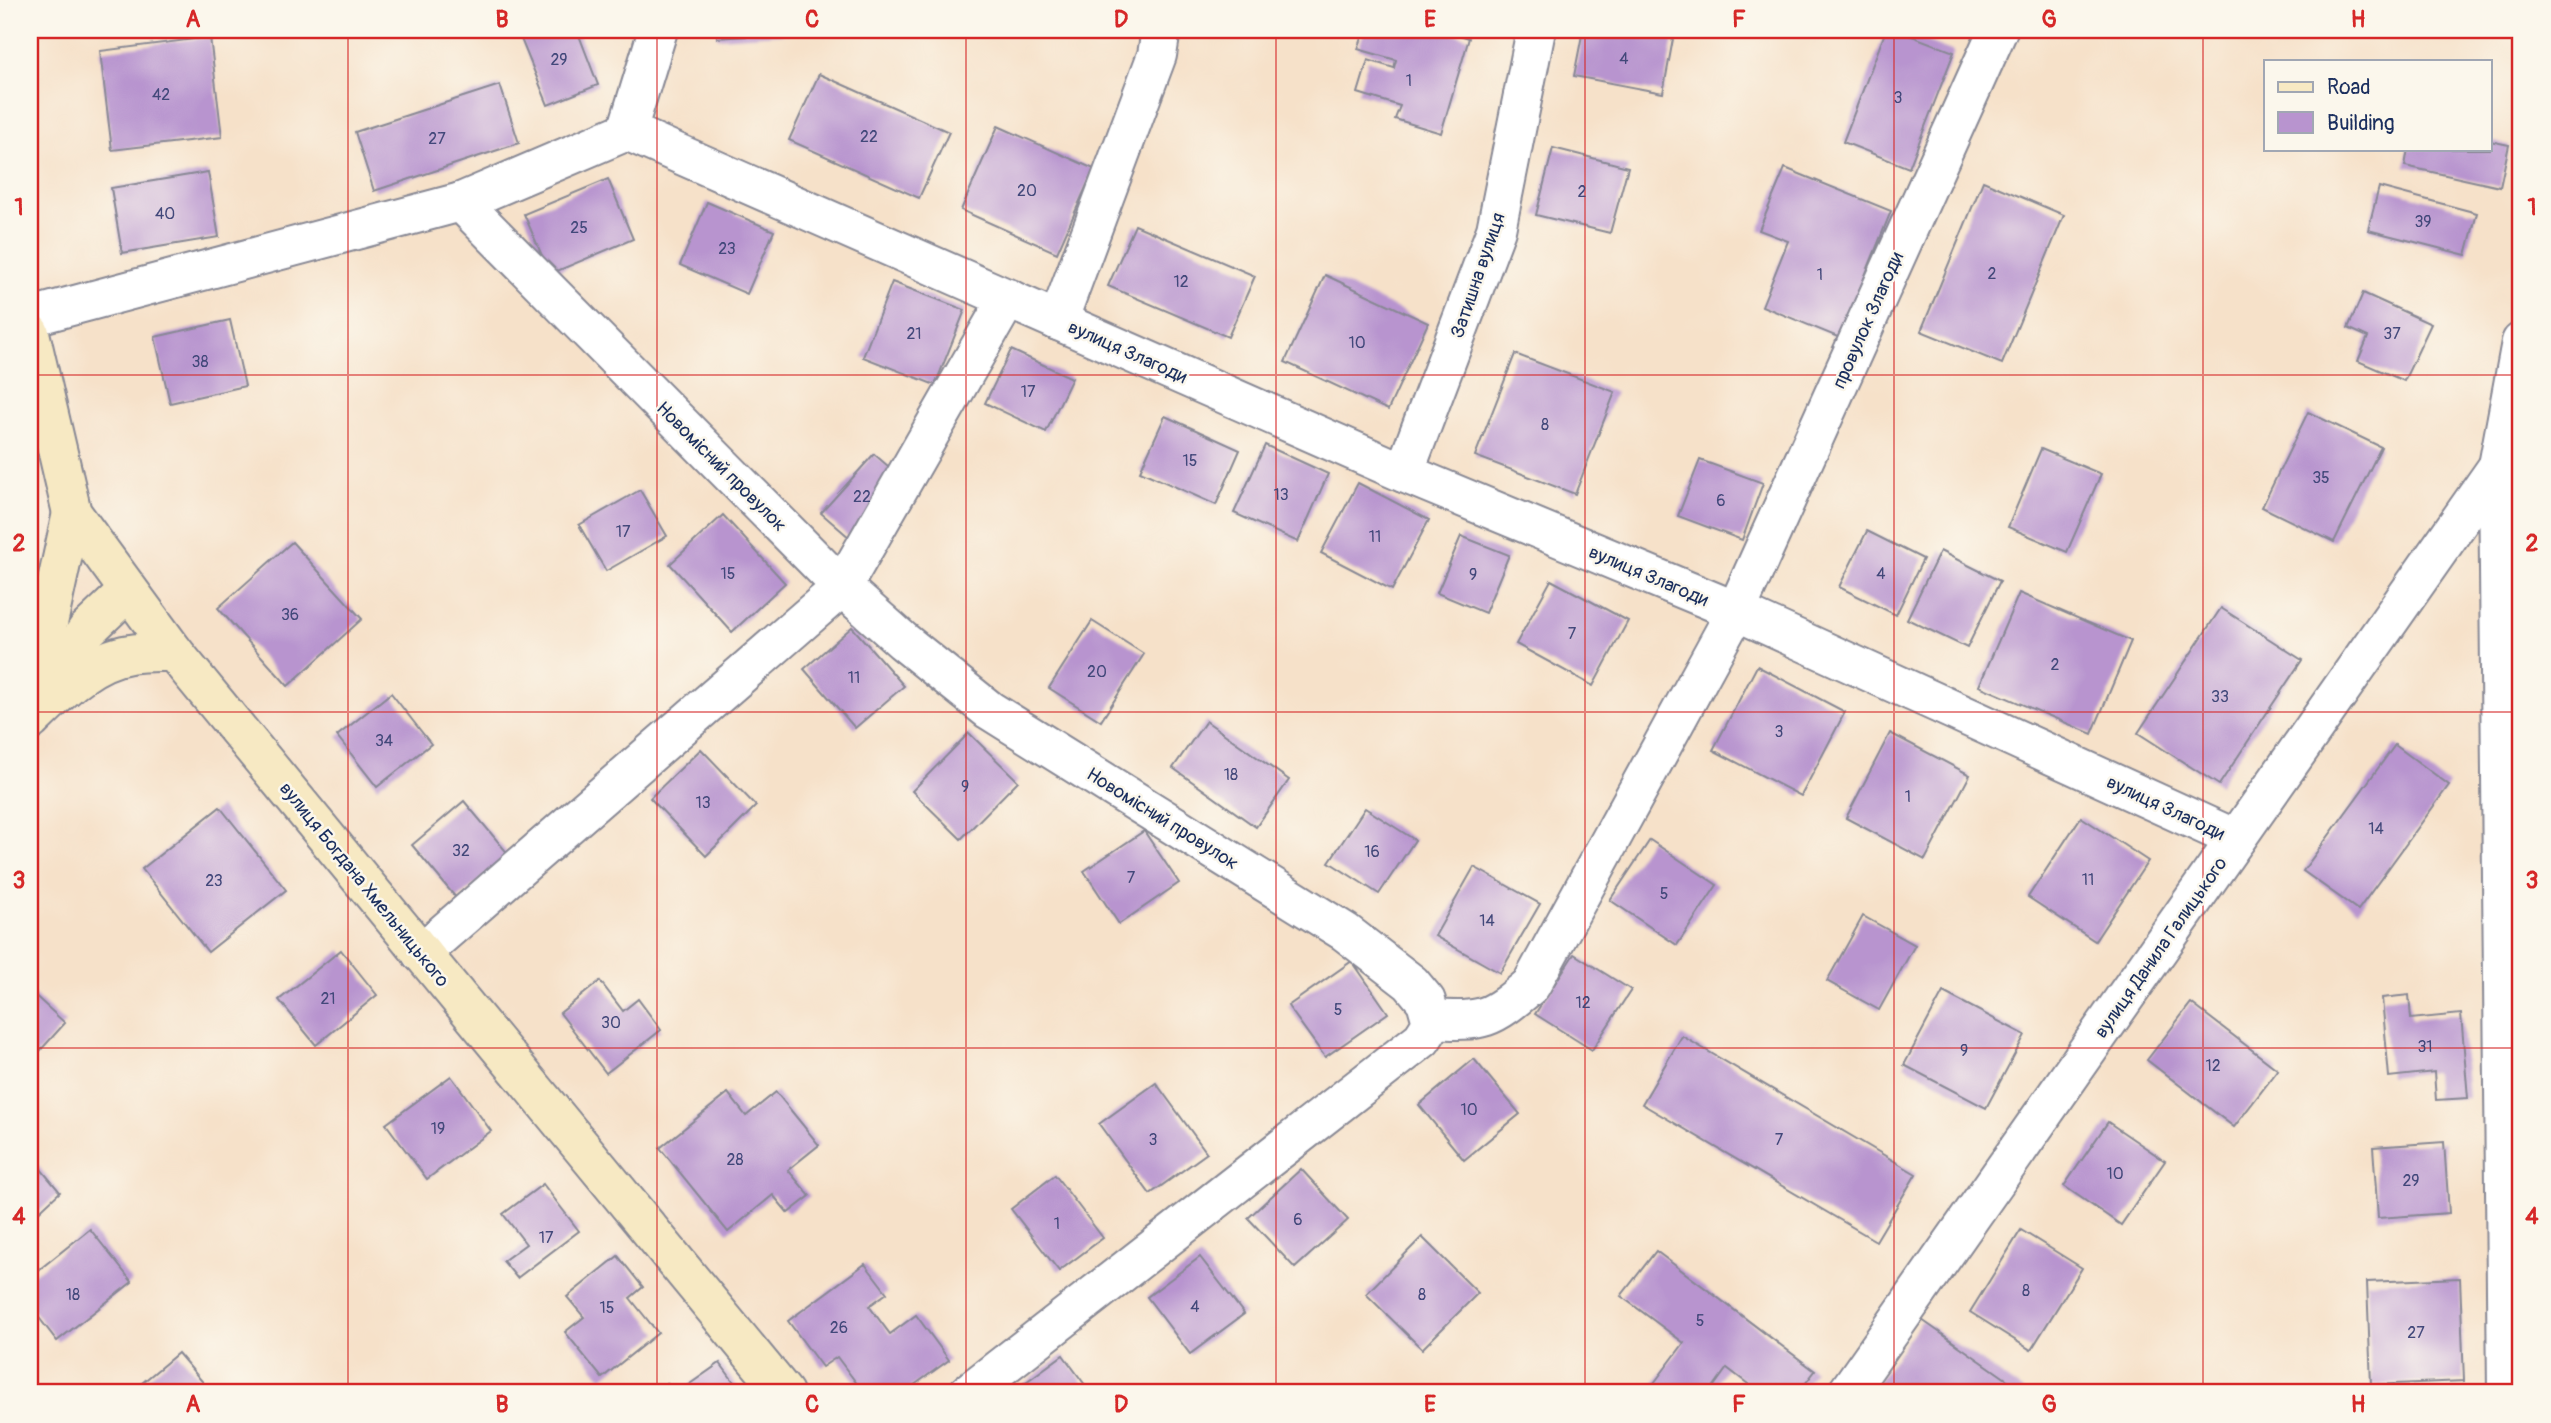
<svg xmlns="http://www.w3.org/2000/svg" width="2551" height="1423" font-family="Pangolin,sans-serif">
<rect width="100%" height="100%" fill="#fbf7ec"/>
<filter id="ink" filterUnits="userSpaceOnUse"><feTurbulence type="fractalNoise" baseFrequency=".0143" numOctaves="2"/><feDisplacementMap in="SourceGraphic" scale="14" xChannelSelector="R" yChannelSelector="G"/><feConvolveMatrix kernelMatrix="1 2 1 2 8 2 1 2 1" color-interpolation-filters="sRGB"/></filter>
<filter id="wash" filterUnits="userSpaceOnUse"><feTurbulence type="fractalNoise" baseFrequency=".00686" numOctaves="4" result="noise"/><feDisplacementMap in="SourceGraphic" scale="28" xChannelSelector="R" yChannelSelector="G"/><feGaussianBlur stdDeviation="1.57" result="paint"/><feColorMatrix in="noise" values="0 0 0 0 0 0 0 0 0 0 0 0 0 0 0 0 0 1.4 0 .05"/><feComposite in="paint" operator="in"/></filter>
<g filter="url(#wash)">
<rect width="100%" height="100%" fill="#f6e1c9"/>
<g id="blocks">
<g fill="#b894cf">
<path d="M530,30H577L598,85L548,105L519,34Z"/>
<path d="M717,30H794V33L717,38Z"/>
<path d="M1365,30H1443L1469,38L1441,133L1395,119L1400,106L1358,93L1368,60L1394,68L1396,60L1358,49Z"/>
<path d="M1583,30H1624L1673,39L1663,93L1574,76Z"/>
<path d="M1886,30H1896L1954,52L1909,168L1843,142Z"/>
<path d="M2450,30H2486L2484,39Z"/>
<path d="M210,37L222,137L112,150L100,51Z"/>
<path d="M819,74L949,132L919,198L789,140Z"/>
<path d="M500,85L519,143L374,191L355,132Z"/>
<path d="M998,126L1094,169L1057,253L961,210Z"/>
<path d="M2490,141L2509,145L2500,187L2405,166L2408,149H2490Z"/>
<path d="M1553,148L1628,167L1610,233L1536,215Z"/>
<path d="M1785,168L1891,211L1840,338L1762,306L1788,241L1759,230Z"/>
<path d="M208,172L219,237L122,253L111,188Z"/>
<path d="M608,179L633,239L550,274L524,214Z"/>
<path d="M1983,181L2064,215L2002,364L1921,331Z"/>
<path d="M2379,187L2477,213L2466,255L2368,230Z"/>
<path d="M707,202L774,231L747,294L680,265Z"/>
<path d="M1135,225L1255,276L1228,337L1108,286Z"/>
<path d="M1325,275L1428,323L1388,410L1285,362Z"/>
<path d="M892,282L965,310L935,385L863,357Z"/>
<path d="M2363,293L2431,324L2404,381L2358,361L2368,337L2348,328Z"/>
<path d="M230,320L245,386L170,403L155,337Z"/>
<path d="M1011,350L1072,378L1046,432L985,403Z"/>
<path d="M1515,354L1615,392L1575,494L1475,456Z"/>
<path d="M2308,412L2381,447L2334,542L2262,507Z"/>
<path d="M1165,416L1240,450L1216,505L1140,471Z"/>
<path d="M1265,445L1328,474L1298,542L1234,513Z"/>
<path d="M2041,449L2101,474L2067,552L2008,527Z"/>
<path d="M874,454L903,479L850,538L821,513Z"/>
<path d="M1700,460L1763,483L1742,540L1678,516Z"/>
<path d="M1358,483L1429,520L1392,590L1321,553Z"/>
<path d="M640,490L667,536L606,571L579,525Z"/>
<path d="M723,515L785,583L732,632L670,564Z"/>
<path d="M1867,531L1923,559L1896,615L1839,587Z"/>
<path d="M1461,536L1509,555L1485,613L1437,593Z"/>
<path d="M292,542L362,619L288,686L218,608Z"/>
<path d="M1940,551L2000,581L1967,648L1907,619Z"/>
<path d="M1551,580L1628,621L1593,686L1516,644Z"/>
<path d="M2019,593L2131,641L2092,734L1979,686Z"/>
<path d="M2221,608L2302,660L2219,785L2138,733Z"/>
<path d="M1092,621L1144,654L1101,721L1049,688Z"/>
<path d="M852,627L904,686L855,728L804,669Z"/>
<path d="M1757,666L1845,712L1801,796L1713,750Z"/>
<path d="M391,693L431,744L377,787L337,736Z"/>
<path d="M1206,721L1289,780L1256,827L1173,768Z"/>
<path d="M969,733L1018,781L961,839L912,791Z"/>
<path d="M1890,733L1970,775L1925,860L1846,818Z"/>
<path d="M2395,745L2449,785L2358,910L2303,871Z"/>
<path d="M701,749L756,806L706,856L650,798Z"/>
<path d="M464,801L510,856L457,899L412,845Z"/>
<path d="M220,807L286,890L208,952L142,869Z"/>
<path d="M1365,808L1415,840L1379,894L1329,862Z"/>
<path d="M2081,817L2148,861L2095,941L2028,897Z"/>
<path d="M1144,831L1179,883L1119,924L1084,871Z"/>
<path d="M1650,840L1717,885L1677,945L1610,900Z"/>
<path d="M1474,867L1540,904L1500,973L1435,936Z"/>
<path d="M1863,916L1915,945L1879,1010L1827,981Z"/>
<path d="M341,950L377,995L316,1045L279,1000Z"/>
<path d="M1574,954L1631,990L1592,1050L1535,1014Z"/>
<path d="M1352,961L1388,1013L1325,1057L1288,1006Z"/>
<path d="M600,981L623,1011L638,999L661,1030L606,1073L560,1013Z"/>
<path d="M30,991L65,1023L30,1062Z"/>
<path d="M1943,992L2025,1035L1986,1108L1904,1065Z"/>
<path d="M2409,995L2411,1019L2461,1014L2468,1098L2436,1100L2434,1072L2389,1077L2382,998Z"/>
<path d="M2191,1003L2278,1070L2234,1127L2147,1060Z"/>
<path d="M1682,1036L1916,1174L1876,1241L1642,1104Z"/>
<path d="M1474,1059L1520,1114L1464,1160L1419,1105Z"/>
<path d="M451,1076L491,1131L427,1179L386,1124Z"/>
<path d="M1156,1083L1207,1153L1150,1194L1099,1124Z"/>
<path d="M776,1092L819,1145L788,1170L810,1196L788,1213L773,1195L728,1232L660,1148L728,1093L746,1116Z"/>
<path d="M2108,1122L2165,1161L2121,1225L2064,1186Z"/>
<path d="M2444,1142L2449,1213L2378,1218L2373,1147Z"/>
<path d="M30,1156L60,1192L30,1220Z"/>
<path d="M1301,1169L1348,1220L1295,1268L1248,1218Z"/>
<path d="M1055,1175L1103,1238L1059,1271L1011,1209Z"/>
<path d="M543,1184L579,1231L517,1278L503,1261L526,1244L503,1214Z"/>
<path d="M90,1229L132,1282L57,1341L30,1306V1277Z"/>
<path d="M2021,1230L2082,1268L2031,1350L1970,1312Z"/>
<path d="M1422,1237L1478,1293L1422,1349L1366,1294Z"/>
<path d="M1656,1251L1815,1371L1798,1393H1760L1727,1368L1709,1393H1658L1651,1387L1684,1343L1621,1296Z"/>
<path d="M618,1256L643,1287L630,1298L658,1333L602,1378L565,1332L584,1317L567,1297Z"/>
<path d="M1200,1257L1244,1314L1190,1354L1147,1297Z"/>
<path d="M865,1264L887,1293L869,1306L890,1334L916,1315L949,1360L903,1393H864L837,1357L822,1367L788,1321Z"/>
<path d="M2460,1278L2464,1381L2371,1385L2367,1282Z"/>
<path d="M1922,1320L2026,1393H1923L1911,1385L1906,1393H1870Z"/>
<path d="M178,1353L212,1393H130Z"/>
<path d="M1063,1355L1091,1393H1011Z"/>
<path d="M720,1363L742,1393H677Z"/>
<path d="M667,1383L674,1393H653Z"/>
</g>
</g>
</g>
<g filter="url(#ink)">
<use href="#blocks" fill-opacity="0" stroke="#888894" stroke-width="2"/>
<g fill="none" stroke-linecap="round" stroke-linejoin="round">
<g stroke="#888894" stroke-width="42">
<g id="street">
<path d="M658,30L627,131L1404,473L1736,611L2236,839"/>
<path d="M461,202L842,587L903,641L989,710L1345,932L1411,983L1426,1001L1431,1019L1429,1028L1422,1039L968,1393"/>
<path d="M30,317L461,202L627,131"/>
<path d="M1058,321L1157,55L1161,30"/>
<path d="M1404,473L1496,230L1536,30"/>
<path d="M421,953L842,587L1008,298"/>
<path d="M1431,1019C1484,1022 1490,1020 1531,985L1736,611L1998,30"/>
<path d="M1847,1393L2498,466"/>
<path d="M2507,1393L2498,466L2521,342"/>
</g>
</g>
<g stroke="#888894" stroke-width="42">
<g id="secondary">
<path d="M30,333L72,513L174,652L784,1393"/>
<path d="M46,692L87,630L128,591"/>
<path d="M30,706L72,513"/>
<path d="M30,721C58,694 89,660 130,654C144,651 160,652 174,652"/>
</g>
</g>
<use href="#street" stroke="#fff" stroke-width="38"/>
<use href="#secondary" stroke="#f7e9c3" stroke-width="38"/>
</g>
</g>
<path fill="none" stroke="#d62828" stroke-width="2" stroke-opacity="0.55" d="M348,30V1393M657,30V1393M966,30V1393M1276,30V1393M1585,30V1393M1894,30V1393M2203,30V1393M30,375H2521M30,712H2521M30,1048H2521"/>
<g text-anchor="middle" stroke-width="5" stroke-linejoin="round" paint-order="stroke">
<g font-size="16" fill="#42487a">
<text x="1624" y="64">4</text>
<text x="559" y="65">29</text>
<text x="1409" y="86">1</text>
<text x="161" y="100">42</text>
<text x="1898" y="103">3</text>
<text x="869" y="142">22</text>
<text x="437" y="144">27</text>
<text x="1027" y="196">20</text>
<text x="1582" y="197">2</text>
<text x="165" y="219">40</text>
<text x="2423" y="227">39</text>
<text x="579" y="233">25</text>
<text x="727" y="254">23</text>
<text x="1992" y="279">2</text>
<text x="1820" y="280">1</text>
<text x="1181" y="287">12</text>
<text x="914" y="339">21</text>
<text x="2392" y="339">37</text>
<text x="1357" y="348">10</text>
<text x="200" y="367">38</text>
<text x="1028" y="397">17</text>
<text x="1545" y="430">8</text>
<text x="1190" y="466">15</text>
<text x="2321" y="483">35</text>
<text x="1281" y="500">13</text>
<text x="862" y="502">22</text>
<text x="1721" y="506">6</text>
<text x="623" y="537">17</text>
<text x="1375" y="542">11</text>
<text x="728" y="579">15</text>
<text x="1881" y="579">4</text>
<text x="1473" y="580">9</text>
<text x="290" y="620">36</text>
<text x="1572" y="639">7</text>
<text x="2055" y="670">2</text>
<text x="1097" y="677">20</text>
<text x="854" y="683">11</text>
<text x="2220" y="702">33</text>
<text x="1779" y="737">3</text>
<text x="384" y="746">34</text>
<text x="1231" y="780">18</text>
<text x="965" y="792">9</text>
<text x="1908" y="802">1</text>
<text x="703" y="808">13</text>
<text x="2376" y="834">14</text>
<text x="461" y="856">32</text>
<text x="1372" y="857">16</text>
<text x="1131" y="883">7</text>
<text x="2088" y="885">11</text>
<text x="214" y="886">23</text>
<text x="1664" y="899">5</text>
<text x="1487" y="926">14</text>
<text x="328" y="1004">21</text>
<text x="1583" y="1008">12</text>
<text x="1338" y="1015">5</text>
<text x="611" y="1028">30</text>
<text x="2425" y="1052">31</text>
<text x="1964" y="1056">9</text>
<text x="2213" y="1071">12</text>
<text x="1469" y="1115">10</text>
<text x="438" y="1134">19</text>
<text x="1153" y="1145">3</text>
<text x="1779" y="1145">7</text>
<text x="735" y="1165">28</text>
<text x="2115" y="1179">10</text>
<text x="2411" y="1186">29</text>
<text x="1298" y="1225">6</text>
<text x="1057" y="1229">1</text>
<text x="546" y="1243">17</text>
<text x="2026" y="1296">8</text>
<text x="73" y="1300">18</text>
<text x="1422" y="1300">8</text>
<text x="1195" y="1312">4</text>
<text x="607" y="1313">15</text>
<text x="1700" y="1326">5</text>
<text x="839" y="1333">26</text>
<text x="2416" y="1338">27</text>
</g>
<g font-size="19" fill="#1b2f5e" stroke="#fbf7ec">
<text transform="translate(1477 275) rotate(-71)" y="7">Затишна вулиця</text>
<text transform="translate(1867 320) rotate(-66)" y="7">провулок Злагоди</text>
<text transform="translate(1128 351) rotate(24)" y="7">вулиця Злагоди</text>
<text transform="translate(722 466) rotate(45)" y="7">Новомісний провулок</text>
<text transform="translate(1649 575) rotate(23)" y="7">вулиця Злагоди</text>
<text transform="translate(2166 807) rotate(25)" y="7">вулиця Злагоди</text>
<text transform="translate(1163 818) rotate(32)" y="7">Новомісний провулок</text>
<text transform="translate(365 884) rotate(51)" y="7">вулиця Богдана Хмельницького</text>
<text transform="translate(2160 947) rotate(-55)" y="7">вулиця Данила Галицького</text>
</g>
</g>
<rect width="2551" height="1423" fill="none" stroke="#fbf7ec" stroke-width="77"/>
<rect x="2264" y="60" width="228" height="91" fill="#fbf7ec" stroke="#a1a7b3" stroke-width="2"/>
<rect x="2278" y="82" width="35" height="10" fill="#f7e9c3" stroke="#a1a7b3" stroke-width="2"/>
<text x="2327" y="94" font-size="21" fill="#1b2f5e">Road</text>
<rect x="2278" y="112" width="35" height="21" fill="#b894cf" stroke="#a1a7b3" stroke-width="2"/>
<text x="2327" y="130" font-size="21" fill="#1b2f5e">Building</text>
<rect x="38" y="38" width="2474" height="1346" fill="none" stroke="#d62828" stroke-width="2.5"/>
<g font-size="23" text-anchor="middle" font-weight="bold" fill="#d62828">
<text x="193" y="27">A</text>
<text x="502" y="27">B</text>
<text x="812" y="27">C</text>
<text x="1121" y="27">D</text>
<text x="1430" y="27">E</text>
<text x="1739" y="27">F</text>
<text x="2049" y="27">G</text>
<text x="2358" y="27">H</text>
<text x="19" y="215">1</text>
<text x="2532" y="215">1</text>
<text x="19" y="551">2</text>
<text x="2532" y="551">2</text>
<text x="19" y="888">3</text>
<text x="2532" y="888">3</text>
<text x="19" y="1224">4</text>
<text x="2532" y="1224">4</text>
<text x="193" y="1412">A</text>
<text x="502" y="1412">B</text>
<text x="812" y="1412">C</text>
<text x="1121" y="1412">D</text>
<text x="1430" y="1412">E</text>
<text x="1739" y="1412">F</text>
<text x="2049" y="1412">G</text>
<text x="2358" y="1412">H</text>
</g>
</svg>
